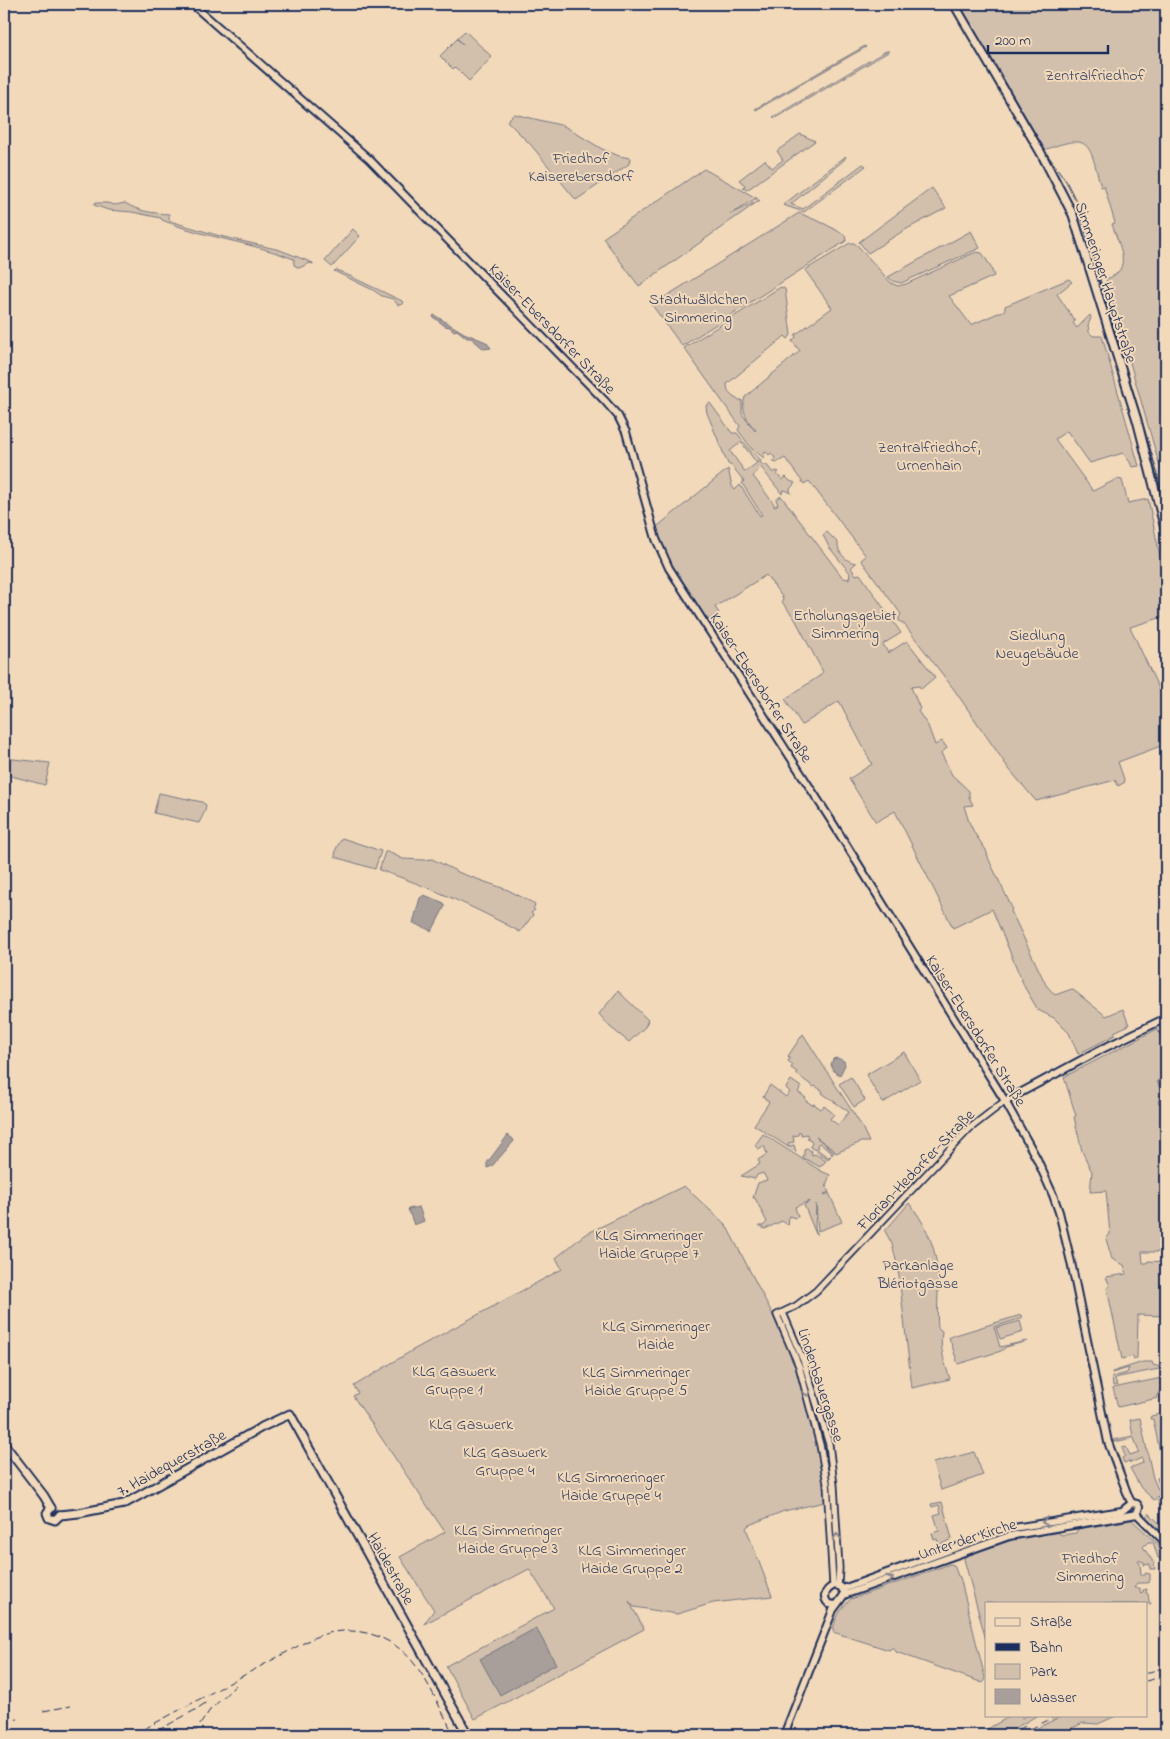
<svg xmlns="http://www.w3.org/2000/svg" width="1170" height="1739" font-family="'Indie Flower',sans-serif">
<rect width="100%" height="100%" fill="#f2d9b9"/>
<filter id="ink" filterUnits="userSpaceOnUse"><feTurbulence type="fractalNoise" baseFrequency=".02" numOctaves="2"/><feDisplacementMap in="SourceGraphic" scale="10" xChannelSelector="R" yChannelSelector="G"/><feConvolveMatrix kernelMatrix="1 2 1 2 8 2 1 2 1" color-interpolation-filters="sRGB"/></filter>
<g filter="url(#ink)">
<g fill="#d2c0ac" stroke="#767885" fill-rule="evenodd">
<path d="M957,4H1166V488L1106,279C1135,270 1118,244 1112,224L1115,223L1104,186L1101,187C1089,144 1092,131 1042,151Z"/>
<path d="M465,31L492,57L469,81L455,67L453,69L440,56L457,39L465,46L457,38Z"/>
<path d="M865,46L866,47L756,110L755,109Z"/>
<path d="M886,51H890L775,118L773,117Z"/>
<path d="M514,114L564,126L602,149L619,156L630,158L629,164L576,200L531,145L507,121Z"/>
<path d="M800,134L815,141L747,190L743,188L745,185L739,180L765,160L772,168L783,160L777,151Z"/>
<path d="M846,156L844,160L791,204L803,209L863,164L866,166L804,212L783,205Z"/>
<path d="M704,169L758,199H755L730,214L760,200L639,286L603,238Z"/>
<path d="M932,188L946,208L903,231L868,253L859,242Z"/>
<path d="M95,203H107L115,205L125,203C140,212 152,213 169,214V220L173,222L220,236L280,250L313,263V264L310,263L299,268L294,265V259C251,242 205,238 162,220L161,218L132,212L108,210L94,205Z"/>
<path d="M799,213L825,224L845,235L846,241L682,346L652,305Z"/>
<path d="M353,229L360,236L332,267L325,261Z"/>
<path d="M971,231L980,248L901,283L893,281L888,277Z"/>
<path d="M850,243H854L859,247L891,283L898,286L906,284L976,252L982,253L990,265L994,276L949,296L971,325L1005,310V306L1069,279L1072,282L1057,294L1075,321L1073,323L1077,328L1090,315L1091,318L1088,325L1089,332L1093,336H1102L1139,466L1132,467L1130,462L1123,453L1090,463L1067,431L1055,439L1093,491L1117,479L1122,480L1128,503L1148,499L1166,585V616L1130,627L1165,702L1166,744L1118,762L1125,782L1118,786L1115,780L1036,801L1009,769L953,688L904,624L899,621V617L901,614L861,560L866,556L809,481L804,484L785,458L776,463L773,460L775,458L771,453L769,455L766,452L764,453V458L752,449L738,430L740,426L684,348L779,288L781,287L785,289L791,335L788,339L785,336L727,384C727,392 731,397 739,400H742V414L755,431L756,430C746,420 741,410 745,397L800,351L792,341L796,337L795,335L832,308L805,270Z"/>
<path d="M1092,252L1149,447L1163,499L1166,521L1154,472L1093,268Z"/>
<path d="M337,270L402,301L403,304L398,305L393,299L382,296L373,290L334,271Z"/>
<path d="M710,403L732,433H737L750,450L761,460L760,462L764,466L766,464L773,473L776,471L779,472L776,475H778L782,480L786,477L790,481L795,483L790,489L791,494L788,491L783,490L782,494L760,466L758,467L759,469L753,476L774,504V507L778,504L776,500L781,496L843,578L849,579L850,573L829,547L823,535L827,532L838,543C837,553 847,562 856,563L851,568L856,575L860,574L901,633L883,644L888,653L907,641L935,677L921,689L919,686L911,687L920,709L918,711L928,726L935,745L942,741L947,748L941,753L952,775L969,791V797L973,805L964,806L969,822L975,834L986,850L989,860L1012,908L1011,911L1046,985L1055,995L1072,989L1106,1016L1123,1009L1129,1025L1114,1032L1115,1035L1078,1054L1069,1033L1054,1018L1038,1010L1025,988L992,909L953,928L895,811L876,822L849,779L872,764L839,701L802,725L785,699L821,675V674L823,672L795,619L782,602L783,598L766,575L715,607L719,613L703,623L669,568L653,530L728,469L732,486L735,490L740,485L760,516L762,515L742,483L744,481L732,466L728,464L707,413L706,406ZM741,442L756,462H758L745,472L730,451Z"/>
<path d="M4,758L50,763L45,785L4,774Z"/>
<path d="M159,793L202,802L206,805L205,811L199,823L154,813Z"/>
<path d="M342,838L381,851L375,869L335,857L336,849Z"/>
<path d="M385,852H388L403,859L423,860L432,859L460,873L508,890L533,903L535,906L533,908L535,910L531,913L533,915L520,932C475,907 428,886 379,870Z"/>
<path d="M618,991L648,1020L645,1027L629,1042L610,1027L599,1014Z"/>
<path d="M1157,1029L1166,1046V1252H1142L1143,1263H1147L1148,1261L1166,1262V1267L1162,1268L1163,1279L1166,1278L1165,1316L1138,1315L1137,1358L1134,1360L1133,1356L1122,1359L1107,1288L1110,1286L1106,1277L1127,1274L1124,1265L1112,1259L1106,1239L1110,1234L1106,1191L1090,1192L1092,1172L1082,1151L1074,1117L1076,1116L1064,1077Z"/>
<path d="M803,1034L861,1125L869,1142H861L836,1153L834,1150L816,1137L834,1152L832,1155L831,1152L819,1143L817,1145L818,1150L828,1157L831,1156L828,1159L817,1152L816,1148L813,1149L810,1147L812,1143L810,1139H808L807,1134L801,1135V1132L798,1133V1135L793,1136L794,1142L788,1143L789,1146L794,1145L796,1152L754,1125L769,1102L763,1097L770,1085L786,1097L790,1092L786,1088L791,1080L801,1087L798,1092L806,1098L805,1100L812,1105L814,1104L821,1109L824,1106L834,1114L830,1119L838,1125L849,1112L822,1093L823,1091L815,1086L814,1087L796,1074L797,1072L791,1068L793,1065L788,1061L790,1058L788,1056Z"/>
<path d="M904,1052L920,1080L883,1103L866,1075Z"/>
<path d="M851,1077L865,1100L854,1107L839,1084Z"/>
<path d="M763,1134L821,1171L830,1175L826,1185L829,1192L824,1194L825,1195L829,1193L842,1222L818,1231L816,1204L815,1229L817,1234H816L804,1205L809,1202V1201L795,1207L798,1217L795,1218L789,1216L787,1220L789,1222L788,1225L782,1221L765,1229L759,1226H763L767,1222L755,1198H753L758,1183L767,1180L763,1173L757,1175L755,1179L741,1176L760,1164L758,1160L767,1154L764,1146L758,1149L755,1145Z"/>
<path d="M807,1148L811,1151L812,1155L815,1154L826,1161L820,1167L802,1157L804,1156V1149Z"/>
<path d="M684,1186L726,1225L785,1338L804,1390L823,1473L825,1502L784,1511L749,1525L746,1528L772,1596L713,1603L677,1614L634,1607L629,1601L644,1629L475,1719L446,1666L554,1608L529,1569L424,1624L434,1610L400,1557L445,1532L353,1396L358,1393L354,1386L413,1350L562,1269L556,1258L584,1235Z"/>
<path d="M909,1203C924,1221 934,1243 937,1266C940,1286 936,1307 938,1328L942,1331C939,1348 945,1364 950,1379L912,1388L898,1268L892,1244L885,1231Z"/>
<path d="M1021,1315L1022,1318L994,1327L1000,1347L1027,1341L1006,1347L1001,1351L958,1364L949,1337Z"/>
<path d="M1020,1321L1023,1332L1000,1339L996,1328Z"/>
<path d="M1143,1362H1152L1153,1365L1164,1368L1119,1377L1115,1379L1117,1385L1113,1386L1112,1377L1127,1373L1129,1368L1112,1373V1372Z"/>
<path d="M1162,1378L1160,1383L1161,1389L1157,1395L1158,1398L1118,1407L1113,1388Z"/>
<path d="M1166,1413V1513L1157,1500L1162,1494L1157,1478L1165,1476L1153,1419H1150L1151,1416Z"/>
<path d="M1140,1418L1153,1478L1160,1494L1154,1500L1141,1488L1130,1468L1143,1463L1142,1458L1130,1463L1129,1461L1124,1463L1122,1458L1125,1456L1122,1448L1126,1447L1130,1455L1139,1452L1134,1438L1113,1442V1440L1133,1436L1130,1420Z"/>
<path d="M974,1452L983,1475L941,1490L933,1463Z"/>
<path d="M942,1502L952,1539L939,1545L937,1539L934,1540L932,1533L939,1531L934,1515L941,1513L939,1505L932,1507L931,1504Z"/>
<path d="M1149,1513L1158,1522L1166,1524V1531L1161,1534L1145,1518Z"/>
<path d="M1132,1520L1162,1548L1166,1556V1570L1165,1557L1158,1558L1153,1542H1148L1143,1547L1154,1563L1155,1569H1150V1564L1144,1565V1562L1138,1560V1562L1140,1563L1141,1575H1145V1573L1150,1574V1580L1148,1583H1137L1134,1588H1140V1593L1143,1592V1590L1147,1589L1146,1593L1148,1594L1149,1601L1151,1604L986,1603V1640L964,1559L965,1556L1015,1539L1057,1532L1062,1535L1076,1533L1078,1529Z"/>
<path d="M950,1564L954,1565L958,1576L960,1577L985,1678L983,1683L896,1652L894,1648H892L889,1650L833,1632C833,1621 842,1606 851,1599Z"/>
<path d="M1012,1715H1019L1022,1718L1027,1715H1038L1003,1735H977Z"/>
<path d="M1064,1715H1118L1098,1724L1083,1723L1057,1735H1041L1040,1734L1023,1735Z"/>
</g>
<g fill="#a99f9a" stroke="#707282">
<path d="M434,315L464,333L486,342L491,348L484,349L471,338H467L457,330L454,331L450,327L445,326L433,317Z"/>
<path d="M424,895L444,903L445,906L432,931L413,923L420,898Z"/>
<path d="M837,1058L844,1061L845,1065L840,1075L834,1071L831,1065L833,1059Z"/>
<path d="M1166,1077V1101L1161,1105L1158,1102L1162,1093L1157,1081Z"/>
<path d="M508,1135L513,1139L514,1141L492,1166L487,1168V1163Z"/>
<path d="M419,1207L424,1221L414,1225L408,1209Z"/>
<path d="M536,1628L556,1664L500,1695L480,1659Z"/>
</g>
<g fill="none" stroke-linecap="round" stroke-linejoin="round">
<g stroke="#1b2f5e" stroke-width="9">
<g id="tertiary">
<path d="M783,1313L804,1362L829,1444L834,1486L839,1568L838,1586"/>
<path d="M833,1585L827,1483L820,1445L799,1366L777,1315L796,1306L816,1291L969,1129L1005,1101"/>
</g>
</g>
<g stroke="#1b2f5e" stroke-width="10">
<g id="secondary">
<path d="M192,4L369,159L605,401L618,416L626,432L656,539L669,568L834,825L1005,1101L1037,1159L1053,1195L1059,1212L1071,1262L1108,1442L1129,1498L1132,1503L1137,1504L1139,1507L1137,1514"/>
<path d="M1005,1101L1102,1049L1166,1018"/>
<path d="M1137,1514L1166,1543"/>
<path d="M843,1589L1007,1529L1122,1511L1132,1503"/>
<path d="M836,1605L829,1604C821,1597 826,1588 836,1585L841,1587L844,1592"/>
<path d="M784,1735L833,1610L844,1595L1009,1536L1137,1514"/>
</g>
</g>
<g stroke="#1b2f5e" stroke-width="11">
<g id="primary">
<path d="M954,4L1041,153L1073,215L1137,420L1166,533"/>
<path d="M4,1444L44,1496L51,1508"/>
<path d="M51,1508L47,1513L49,1518L55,1520L60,1515"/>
<path d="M60,1515L79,1513L124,1504L262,1427L290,1414L468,1735"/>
</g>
</g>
<use href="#tertiary" stroke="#f2d9b9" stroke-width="5.5"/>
<use href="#secondary" stroke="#f2d9b9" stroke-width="6"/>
<use href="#primary" stroke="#f2d9b9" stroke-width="7"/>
<path stroke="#1b2f5e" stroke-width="1" d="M959,4L1042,147L1066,181L1077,203L1156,468L1166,509"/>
<g stroke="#1b2f5e" stroke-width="1" stroke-dasharray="8 4" stroke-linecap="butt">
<path d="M1146,1673L1166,1667"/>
<path d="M1146,1681L1166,1676"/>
<path d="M43,1711L71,1706"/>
<path d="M4,1721L18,1719"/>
<path d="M418,1728L422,1735"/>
<path d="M157,1731L195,1710L207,1702"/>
<path d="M133,1735L313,1638C348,1623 389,1632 413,1662C430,1683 441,1711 454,1735"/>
<path d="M193,1735L210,1710L236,1685"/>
<path d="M1009,1735L1025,1726"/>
<path d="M1019,1735L1058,1715"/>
</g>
</g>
<defs><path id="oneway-chevron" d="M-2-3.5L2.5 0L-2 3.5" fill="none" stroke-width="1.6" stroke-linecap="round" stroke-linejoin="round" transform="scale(1.25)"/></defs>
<g stroke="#86848c">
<use href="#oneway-chevron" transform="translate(807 1393) rotate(74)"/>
<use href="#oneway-chevron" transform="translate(1045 1522) rotate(171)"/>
<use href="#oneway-chevron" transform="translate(837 1537) rotate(-93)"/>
<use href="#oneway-chevron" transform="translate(890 1579) rotate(-20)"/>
</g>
</g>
<g text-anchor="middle" stroke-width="4" stroke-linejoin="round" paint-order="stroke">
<g font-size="16" fill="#36456a" stroke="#f2d9b9">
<text x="1095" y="80">Zentralfriedhof</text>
<text x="581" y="163">Friedhof<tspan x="581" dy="18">Kaiserebersdorf</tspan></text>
<text x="698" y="304">Stadtwäldchen<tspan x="698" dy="18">Simmering</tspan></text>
<text x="929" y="452">Zentralfriedhof,<tspan x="929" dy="18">Urnenhain</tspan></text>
<text x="845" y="620">Erholungsgebiet<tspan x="845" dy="18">Simmering</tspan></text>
<text x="1037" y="640">Siedlung<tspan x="1037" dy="18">Neugebäude</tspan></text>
<text x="649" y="1240">KLG Simmeringer<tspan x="649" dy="18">Haide Gruppe 7</tspan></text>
<text x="918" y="1270">Parkanlage<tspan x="918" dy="18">Blériotgasse</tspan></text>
<text x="656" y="1331">KLG Simmeringer<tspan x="656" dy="18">Haide</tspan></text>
<text x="454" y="1376">KLG Gaswerk<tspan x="454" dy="18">Gruppe 1</tspan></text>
<text x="636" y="1377">KLG Simmeringer<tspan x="636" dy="18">Haide Gruppe 5</tspan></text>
<text x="471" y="1429">KLG Gaswerk</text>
<text x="505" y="1457">KLG Gaswerk<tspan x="505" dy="18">Gruppe 4</tspan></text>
<text x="611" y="1482">KLG Simmeringer<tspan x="611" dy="18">Haide Gruppe 4</tspan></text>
<text x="508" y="1535">KLG Simmeringer<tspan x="508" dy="18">Haide Gruppe 3</tspan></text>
<text x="632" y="1555">KLG Simmeringer<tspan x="632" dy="18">Haide Gruppe 2</tspan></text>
<text x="1090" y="1563">Friedhof<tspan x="1090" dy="18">Simmering</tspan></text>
</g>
<g font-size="16" fill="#1b2f5e" stroke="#f2d9b9">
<text transform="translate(1107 282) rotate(72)" y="6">Simmeringer Hauptstraße</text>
<text transform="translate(553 328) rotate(46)" y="6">Kaiser-Ebersdorfer Straße</text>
<text transform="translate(762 687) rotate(57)" y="6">Kaiser-Ebersdorfer Straße</text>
<text transform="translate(977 1030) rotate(58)" y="6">Kaiser-Ebersdorfer Straße</text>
<text transform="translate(915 1169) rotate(-46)" y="6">Florian-Hedorfer-Straße</text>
<text transform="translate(822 1385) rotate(72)" y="6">Lindenbauergasse</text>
<text transform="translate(171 1462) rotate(-29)" y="6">7. Haidequerstraße</text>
<text transform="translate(967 1538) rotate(-18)" y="6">Unter der Kirche</text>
<text transform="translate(392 1568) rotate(61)" y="6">Haidestraße</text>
</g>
</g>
<rect width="1170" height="1739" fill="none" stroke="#f2d9b9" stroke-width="20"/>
<rect x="10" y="10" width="1150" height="1719" fill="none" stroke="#1b2f5e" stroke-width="2" filter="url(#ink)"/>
<rect x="985" y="1602" width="162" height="115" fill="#f2d9b9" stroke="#9c9595"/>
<rect x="995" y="1618" width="25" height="8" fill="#f2d9b9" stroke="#9c9595"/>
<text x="1030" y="1626" font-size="15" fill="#1b2f5e">Straße</text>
<rect x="995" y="1643" width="25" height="8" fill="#1b2f5e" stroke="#9c9595"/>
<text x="1030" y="1652" font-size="15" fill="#1b2f5e">Bahn</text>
<rect x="995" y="1664" width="25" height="15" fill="#d2c0ac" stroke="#9c9595"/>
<text x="1030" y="1676" font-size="15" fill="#1b2f5e">Park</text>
<rect x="995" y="1689" width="25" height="15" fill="#a99f9a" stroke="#9c9595"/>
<text x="1030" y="1702" font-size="15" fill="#1b2f5e">Wasser</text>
<path d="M988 45v8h120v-8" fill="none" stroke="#1b2f5e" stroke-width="2.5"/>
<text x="995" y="45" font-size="15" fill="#1b2f5e" stroke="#f2d9b9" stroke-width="4" paint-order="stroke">200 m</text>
</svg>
